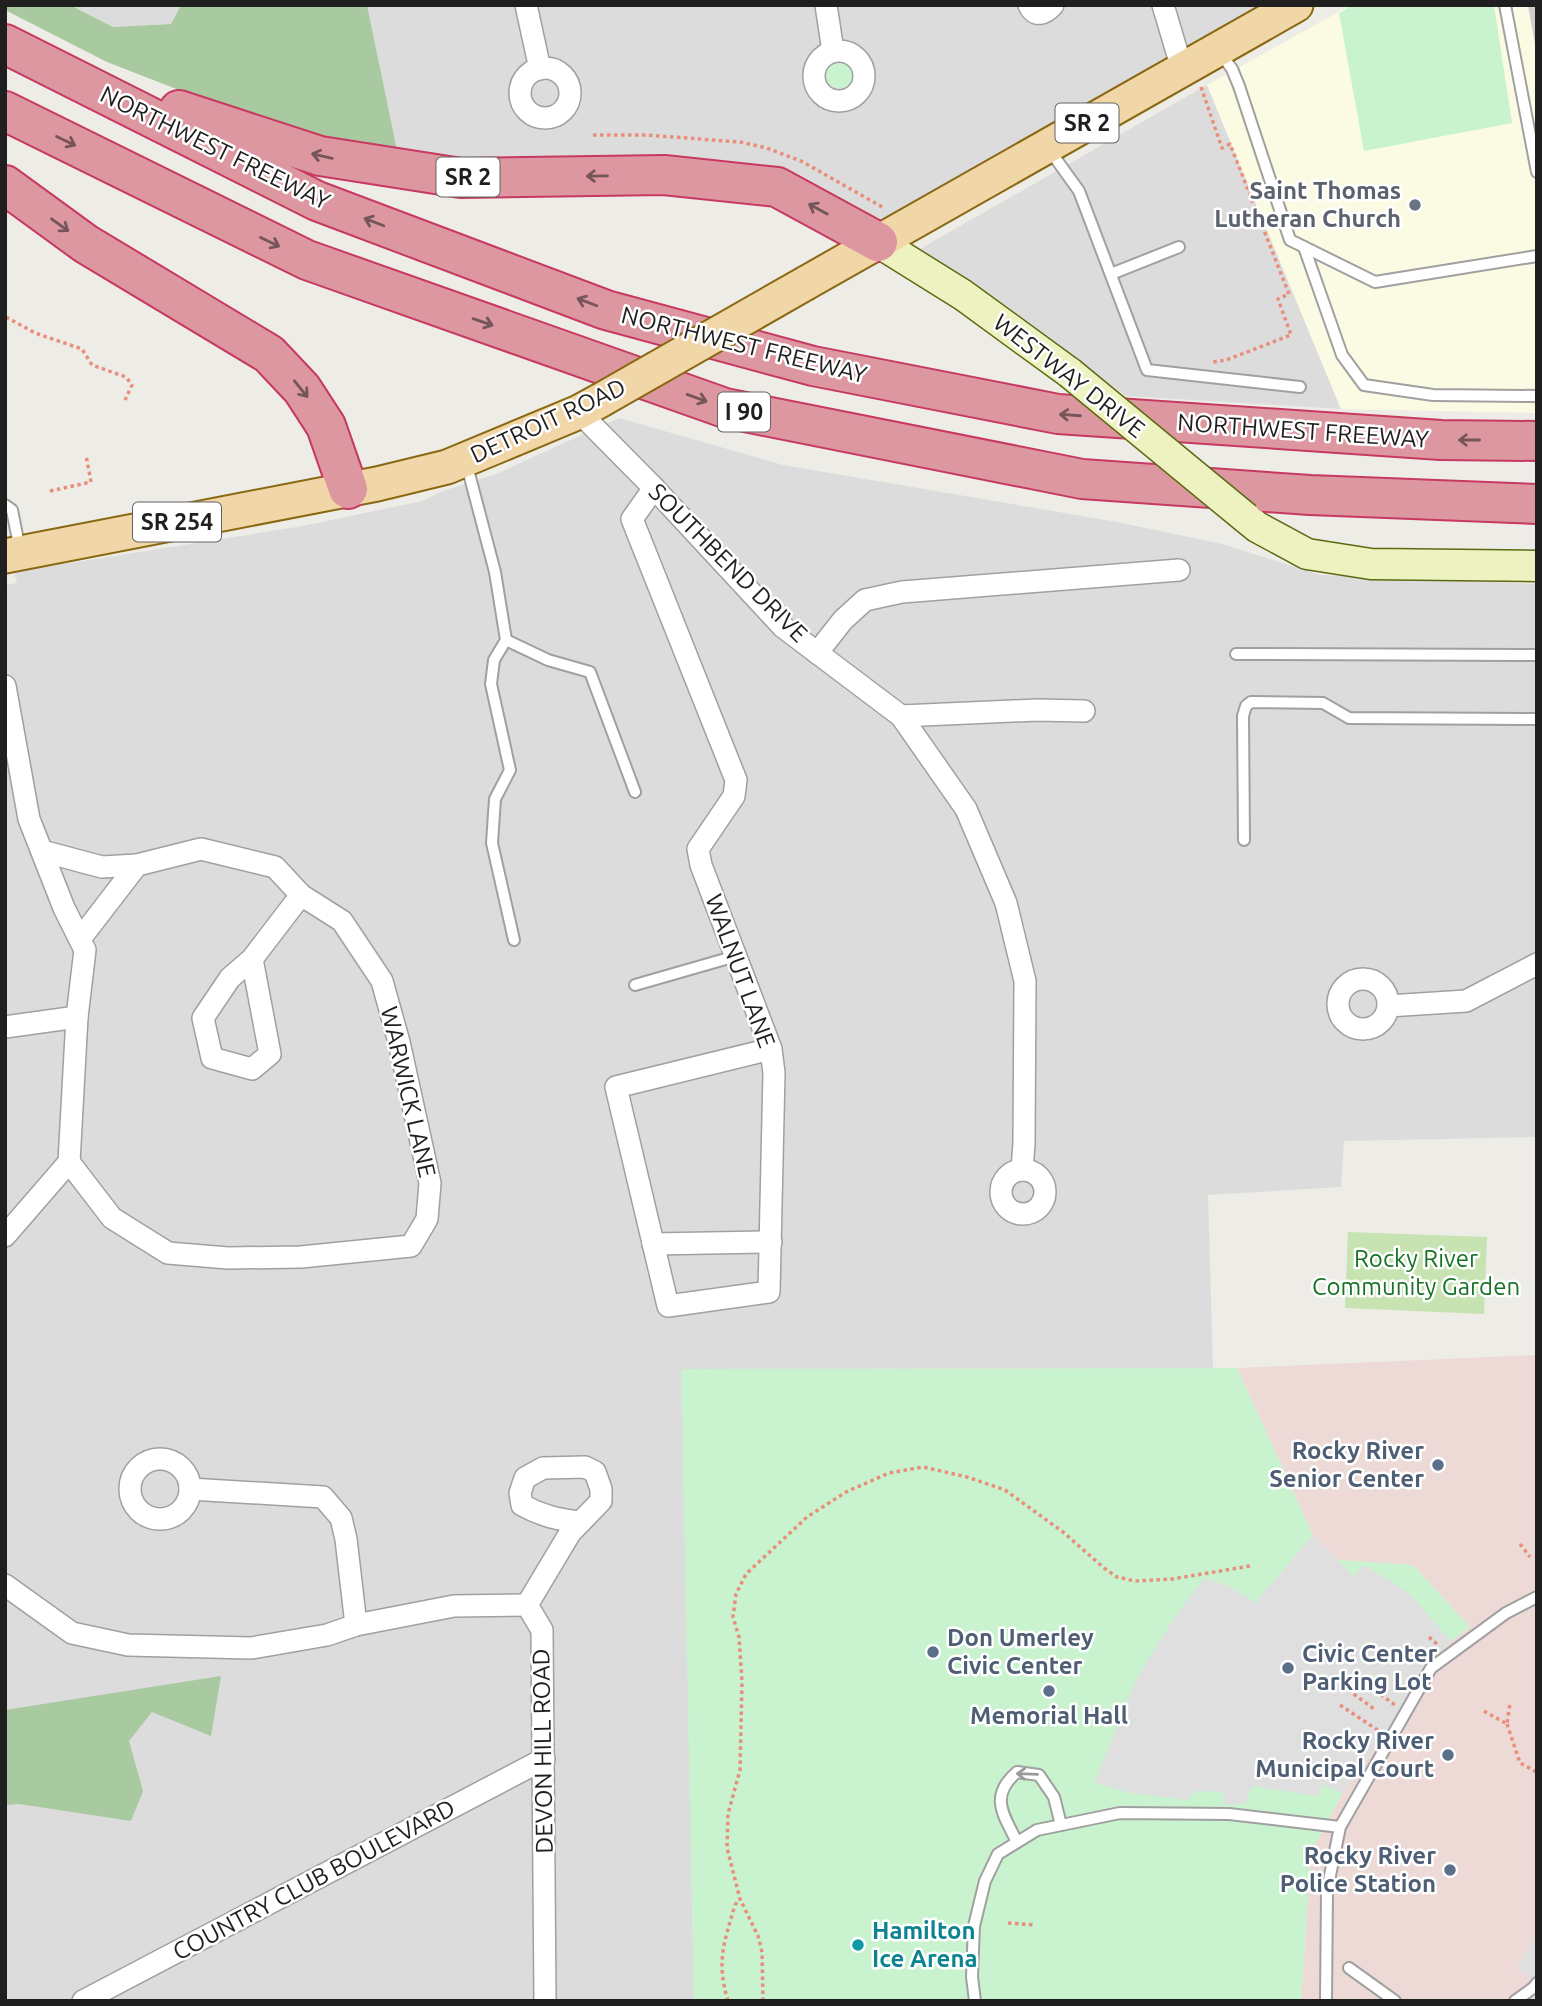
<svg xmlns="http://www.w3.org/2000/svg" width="1542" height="2006" font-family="Ubuntu,sans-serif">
<rect width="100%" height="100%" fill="#eeece6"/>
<g fill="#dddcdc">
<path d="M70,5H181L171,24L113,27Z"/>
<path d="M367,5H1282L882,229L792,184L398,155Z"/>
<path d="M1207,85L1341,409L1126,396L920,249Z"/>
<path d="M619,418L783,465L1117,522L1222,544L1321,575L1537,584V1137L1344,1141L1341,1187L1208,1195L1213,1368L682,1370L694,2001H5V585L17,583L14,572L303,526L422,501L443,491L496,474Z"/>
</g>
<path fill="#eddad7" d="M1537,1355V2001H1301L1311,1852L1342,1794L1360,1769L1451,1641L1470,1627L1413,1565L1337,1560L1313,1535L1237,1368Z"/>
<path fill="#fafbe2" d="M1351,5H1528L1537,55V413L1341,409L1207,85Z"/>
<path fill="#cdcdcd" d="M1528,5H1537V55Z"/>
<path fill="#c7e3b2" d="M1348,1232L1487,1237L1484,1314L1345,1308Z"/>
<g fill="#a9c9a0">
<path d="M5,5H70L113,27L171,24L181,5H367L398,155L269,125L107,62L5,10Z"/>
<path d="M221,1676L211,1736L152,1712L129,1741L143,1791L131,1821L19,1804L5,1805V1710Z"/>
</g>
<g fill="#c8f3ce">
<path d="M1353,5H1494L1512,123L1364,151L1339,13Z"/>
<circle cx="839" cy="74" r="14"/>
<path d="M1237,1368L1313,1535L1337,1560L1413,1565L1470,1627L1451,1641L1342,1794L1311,1852L1301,2001H694L681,1369Z"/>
</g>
<g fill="#dfdfdf">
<path d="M1313,1535L1353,1576L1364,1565L1409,1593L1451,1641L1342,1794L1324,1785L1317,1796L1252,1786L1245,1804L1224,1805L1223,1792L1194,1791L1188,1800L1131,1793L1094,1783L1138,1676L1176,1615L1204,1578L1227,1585L1255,1603Z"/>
<path d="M1537,1937V1982L1516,1968Z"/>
</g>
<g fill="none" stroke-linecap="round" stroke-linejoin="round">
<g stroke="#a0a0a0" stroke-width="14">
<g id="service">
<path d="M1505,5L1537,172"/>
<path d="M1219,51L1232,69L1239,86L1290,240L1375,282L1537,256"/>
<path d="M1048,148L1079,191L1147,370L1300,387"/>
<path d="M1304,247L1342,355L1364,385L1433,395L1537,396"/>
<path d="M1111,274L1179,247"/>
<path d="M466,462L495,572L506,640L494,660L491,684L510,770L495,799L492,843L514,940"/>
<path d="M5,505L12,510L20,550"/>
<path d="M506,640L548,660L590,672L635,792"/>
<path d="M1236,654L1537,655"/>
<path d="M1244,840L1243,716L1246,706L1251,702L1323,703L1349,718L1537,719"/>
<path d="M635,985L736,956"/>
<path d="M1017,1842C1003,1814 989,1796 1017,1772L1039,1775L1054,1797L1061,1825"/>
<path d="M1349,1968L1395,2001"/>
<path d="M975,2001L972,1977L974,1926L985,1881L998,1854L1037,1830L1120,1813L1229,1814L1340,1827"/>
<path d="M1326,2001L1327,1890L1340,1827L1431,1668L1506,1613L1537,1597"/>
<path d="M1515,2001L1533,1988L1537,1983"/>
</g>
</g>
<g stroke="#a0a0a0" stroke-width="24">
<g id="minor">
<path d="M526,5L540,69"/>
<path d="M826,5L833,51"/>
<path d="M1029,5C1035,18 1045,14 1053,5"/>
<path d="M1163,5L1182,69"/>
<circle cx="839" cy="76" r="25"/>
<circle cx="545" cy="93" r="25"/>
<path d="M579,412L654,488L783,627L901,716L966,809L1006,903L1025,981L1024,1143L1022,1170"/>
<path d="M654,488L632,519L736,780L734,796L698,849L701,865L771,1049L774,1073L769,1292L668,1306L616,1087L771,1049"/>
<path d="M817,653L843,620L865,600L902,592L1179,570"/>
<path d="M5,686L29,819L64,908L85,950L77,1017L69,1162L5,1236"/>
<path d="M901,716L1037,710L1084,711"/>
<path d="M42,851L102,867L137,865"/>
<path d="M252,959L230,978L203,1018L212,1058L252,1069L270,1054L252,959L301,895"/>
<circle cx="1363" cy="1004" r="25"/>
<path d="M1388,1006L1466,1001L1537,964"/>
<path d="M5,1027L77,1017"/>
<path d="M69,1162L112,1218L168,1253L228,1258L301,1257L411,1246L427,1219L430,1183L399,1042L382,981L342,921L301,895L275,867L201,849L137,865L80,939"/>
<circle cx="1023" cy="1192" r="22"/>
<path d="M653,1244L771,1242"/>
<circle cx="160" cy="1489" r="30"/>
<path d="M190,1489L323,1497L341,1518L346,1539L356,1625"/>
<path d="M5,1585L72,1633L128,1645L251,1648L327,1635L356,1625L454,1606L527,1605"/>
<path d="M527,1605L542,1630L545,2001"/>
<path d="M527,1605L570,1533L601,1501V1489L595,1472L585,1467L543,1468L525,1478L520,1493L522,1505C542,1516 559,1520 581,1522"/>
<path d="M83,2001L544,1759"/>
</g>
</g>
<g stroke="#5b6a11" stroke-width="33">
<g id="secondary">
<path d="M878,242L963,295L1070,373"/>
<path d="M1246,518L1257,527L1307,554L1371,564L1537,566"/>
</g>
</g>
<g stroke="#896811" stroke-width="37">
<g id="primary">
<path d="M806,283L1296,5"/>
<path d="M5,556L377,484L447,467L579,412L601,400"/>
</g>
</g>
<g stroke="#c73961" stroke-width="42">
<g id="motorway">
<path d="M5,44L317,201L606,310L813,366L1058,414L1441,440L1537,441"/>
<path d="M179,110L320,156L461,178L664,175L777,187L878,242"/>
<path d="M5,111L307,260L725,408L1082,479L1310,495L1537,504"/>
<path d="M5,185L86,244L269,354L302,389L326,426L348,489"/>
</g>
</g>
<g stroke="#ea8e7c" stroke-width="3.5" stroke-dasharray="3.5 3.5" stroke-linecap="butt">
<path d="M1201,87L1222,148L1230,144L1289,294L1278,299L1291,335L1226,360L1213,362"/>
<path d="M593,135H646L740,142L767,148L803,162L884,208"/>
<path d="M6,317L35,333L82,349L92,365L126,377L132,385L125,400"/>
<path d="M50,491L91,482L86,455"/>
<path d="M1520,1544L1530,1557"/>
<path d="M1536,1565L1537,1566"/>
<path d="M1429,1637L1438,1645"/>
<path d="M1358,1678L1395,1705"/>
<path d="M1348,1690L1374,1709"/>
<path d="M1340,1705L1379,1731"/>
<path d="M1484,1711L1507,1724L1510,1703"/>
<path d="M1507,1724L1520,1763L1537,1772"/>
<path d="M1008,1923L1035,1925"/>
<path d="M728,2001C716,1961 724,1943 735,1905L740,1899"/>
<path d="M763,2001L762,1952L758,1936L740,1899L727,1848L728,1814L740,1770L742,1682L739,1637L733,1617L736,1594L746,1574L807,1517L846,1492L889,1473L923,1467L967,1477L1005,1490L1063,1532L1104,1568L1117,1577L1135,1581L1172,1579L1250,1566"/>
</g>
<use href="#service" stroke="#fff" stroke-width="10"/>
<use href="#minor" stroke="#fff" stroke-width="21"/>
<use href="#secondary" stroke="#edf2c0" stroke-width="30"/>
<use href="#primary" stroke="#f1d6a8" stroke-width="33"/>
<use href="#motorway" stroke="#dd97a0" stroke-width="38"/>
<g stroke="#5b6a11" stroke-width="33" stroke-linecap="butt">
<path id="secondary-bridge" d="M1070,373L1246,518"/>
</g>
<g stroke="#896811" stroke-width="37" stroke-linecap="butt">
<path id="primary-bridge" d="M601,400L806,283"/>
</g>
<use href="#secondary-bridge" stroke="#edf2c0" stroke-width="30"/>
<use href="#primary-bridge" stroke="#f1d6a8" stroke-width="33"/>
</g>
<defs><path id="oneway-shaft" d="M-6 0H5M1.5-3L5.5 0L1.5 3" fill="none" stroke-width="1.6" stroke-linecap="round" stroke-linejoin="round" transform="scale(1.75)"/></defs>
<g stroke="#745559">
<use href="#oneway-shaft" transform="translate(66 141) rotate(26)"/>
<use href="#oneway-shaft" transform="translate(322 156) rotate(-167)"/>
<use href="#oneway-shaft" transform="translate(597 176) rotate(179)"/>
<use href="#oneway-shaft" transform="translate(818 209) rotate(-151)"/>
<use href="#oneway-shaft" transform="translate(374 222) rotate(-159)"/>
<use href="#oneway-shaft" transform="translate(60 225) rotate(36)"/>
<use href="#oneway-shaft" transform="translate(270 242) rotate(26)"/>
<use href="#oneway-shaft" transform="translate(587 302) rotate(-159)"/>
<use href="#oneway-shaft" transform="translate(483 322) rotate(19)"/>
<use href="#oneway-shaft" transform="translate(301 389) rotate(51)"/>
<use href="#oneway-shaft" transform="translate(697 398) rotate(20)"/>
<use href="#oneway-shaft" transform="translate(1070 415) rotate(-176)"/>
<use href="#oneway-shaft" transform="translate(1469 440) rotate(-180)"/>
</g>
<use stroke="#9a9a9a" href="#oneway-shaft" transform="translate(1027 1774) rotate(-178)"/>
<circle fill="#6b7280" stroke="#fff" stroke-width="2.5" cx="1415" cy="205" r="7"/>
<g fill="#5c6f8a" stroke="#fff" stroke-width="2.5">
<circle cx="1438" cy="1465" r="7"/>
<circle cx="933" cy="1652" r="7"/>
<circle cx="1288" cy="1668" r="7"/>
<circle cx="1049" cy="1691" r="7"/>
<circle cx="1448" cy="1755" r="7"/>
<circle cx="1450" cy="1870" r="7"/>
</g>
<circle fill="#0f9aa8" stroke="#fff" stroke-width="2.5" cx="858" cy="1945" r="7"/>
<g text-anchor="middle" stroke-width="5" stroke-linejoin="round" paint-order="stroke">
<g fill="#fff" stroke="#626262" stroke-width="2">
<rect x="1055.5" y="103.5" width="63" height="39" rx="5"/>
<rect x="436.5" y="157.5" width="63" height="39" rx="5"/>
<rect x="718" y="392.5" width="52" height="39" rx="5"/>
<rect x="133" y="502.5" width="88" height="39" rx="5"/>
</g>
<g font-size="23" font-weight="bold" fill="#1f1f1f">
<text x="1087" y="131">SR 2</text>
<text x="468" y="185">SR 2</text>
<text x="744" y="420">I 90</text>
<text x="177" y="530">SR 254</text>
</g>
<g font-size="24" fill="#1f1f1f" stroke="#fff">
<text transform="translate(215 148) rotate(26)" y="8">NORTHWEST FREEWAY</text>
<text transform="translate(744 345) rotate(14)" y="8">NORTHWEST FREEWAY</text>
<text transform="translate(1069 376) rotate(38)" y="8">WESTWAY DRIVE</text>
<text transform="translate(548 421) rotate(-25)" y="8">DETROIT ROAD</text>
<text transform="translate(1303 431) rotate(4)" y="8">NORTHWEST FREEWAY</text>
<text transform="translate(728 563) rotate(45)" y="8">SOUTHBEND DRIVE</text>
<text transform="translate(740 971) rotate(70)" y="8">WALNUT LANE</text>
<text transform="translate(408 1092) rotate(77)" y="8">WARWICK LANE</text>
<text transform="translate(543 1751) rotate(-91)" y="8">DEVON HILL ROAD</text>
<text transform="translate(314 1880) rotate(-28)" y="8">COUNTRY CLUB BOULEVARD</text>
</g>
<g font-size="24" font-weight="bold" fill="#5b616d" stroke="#fff" text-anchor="end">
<text x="1401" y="199">Saint Thomas<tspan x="1401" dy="28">Lutheran Church</tspan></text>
</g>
<g font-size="24" fill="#187225" stroke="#fff">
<text x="1416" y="1267">Rocky River<tspan x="1416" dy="28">Community Garden</tspan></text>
</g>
<g font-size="24" font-weight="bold" fill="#4e5e75" stroke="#fff" text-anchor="end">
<text x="1424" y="1459">Rocky River<tspan x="1424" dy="28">Senior Center</tspan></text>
<text x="947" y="1646" text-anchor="start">Don Umerley<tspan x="947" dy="28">Civic Center</tspan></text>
<text x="1302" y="1662" text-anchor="start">Civic Center<tspan x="1302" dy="28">Parking Lot</tspan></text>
<text x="1049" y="1724" text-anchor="middle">Memorial Hall</text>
<text x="1434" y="1749">Rocky River<tspan x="1434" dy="28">Municipal Court</tspan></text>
<text x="1436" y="1864">Rocky River<tspan x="1436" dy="28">Police Station</tspan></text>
</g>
<g font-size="24" font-weight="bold" fill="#0d838f" stroke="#fff" text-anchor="start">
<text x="872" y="1939">Hamilton<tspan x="872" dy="28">Ice Arena</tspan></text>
</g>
</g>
<rect width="1542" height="2006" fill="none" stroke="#1f1f1f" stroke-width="14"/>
</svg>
